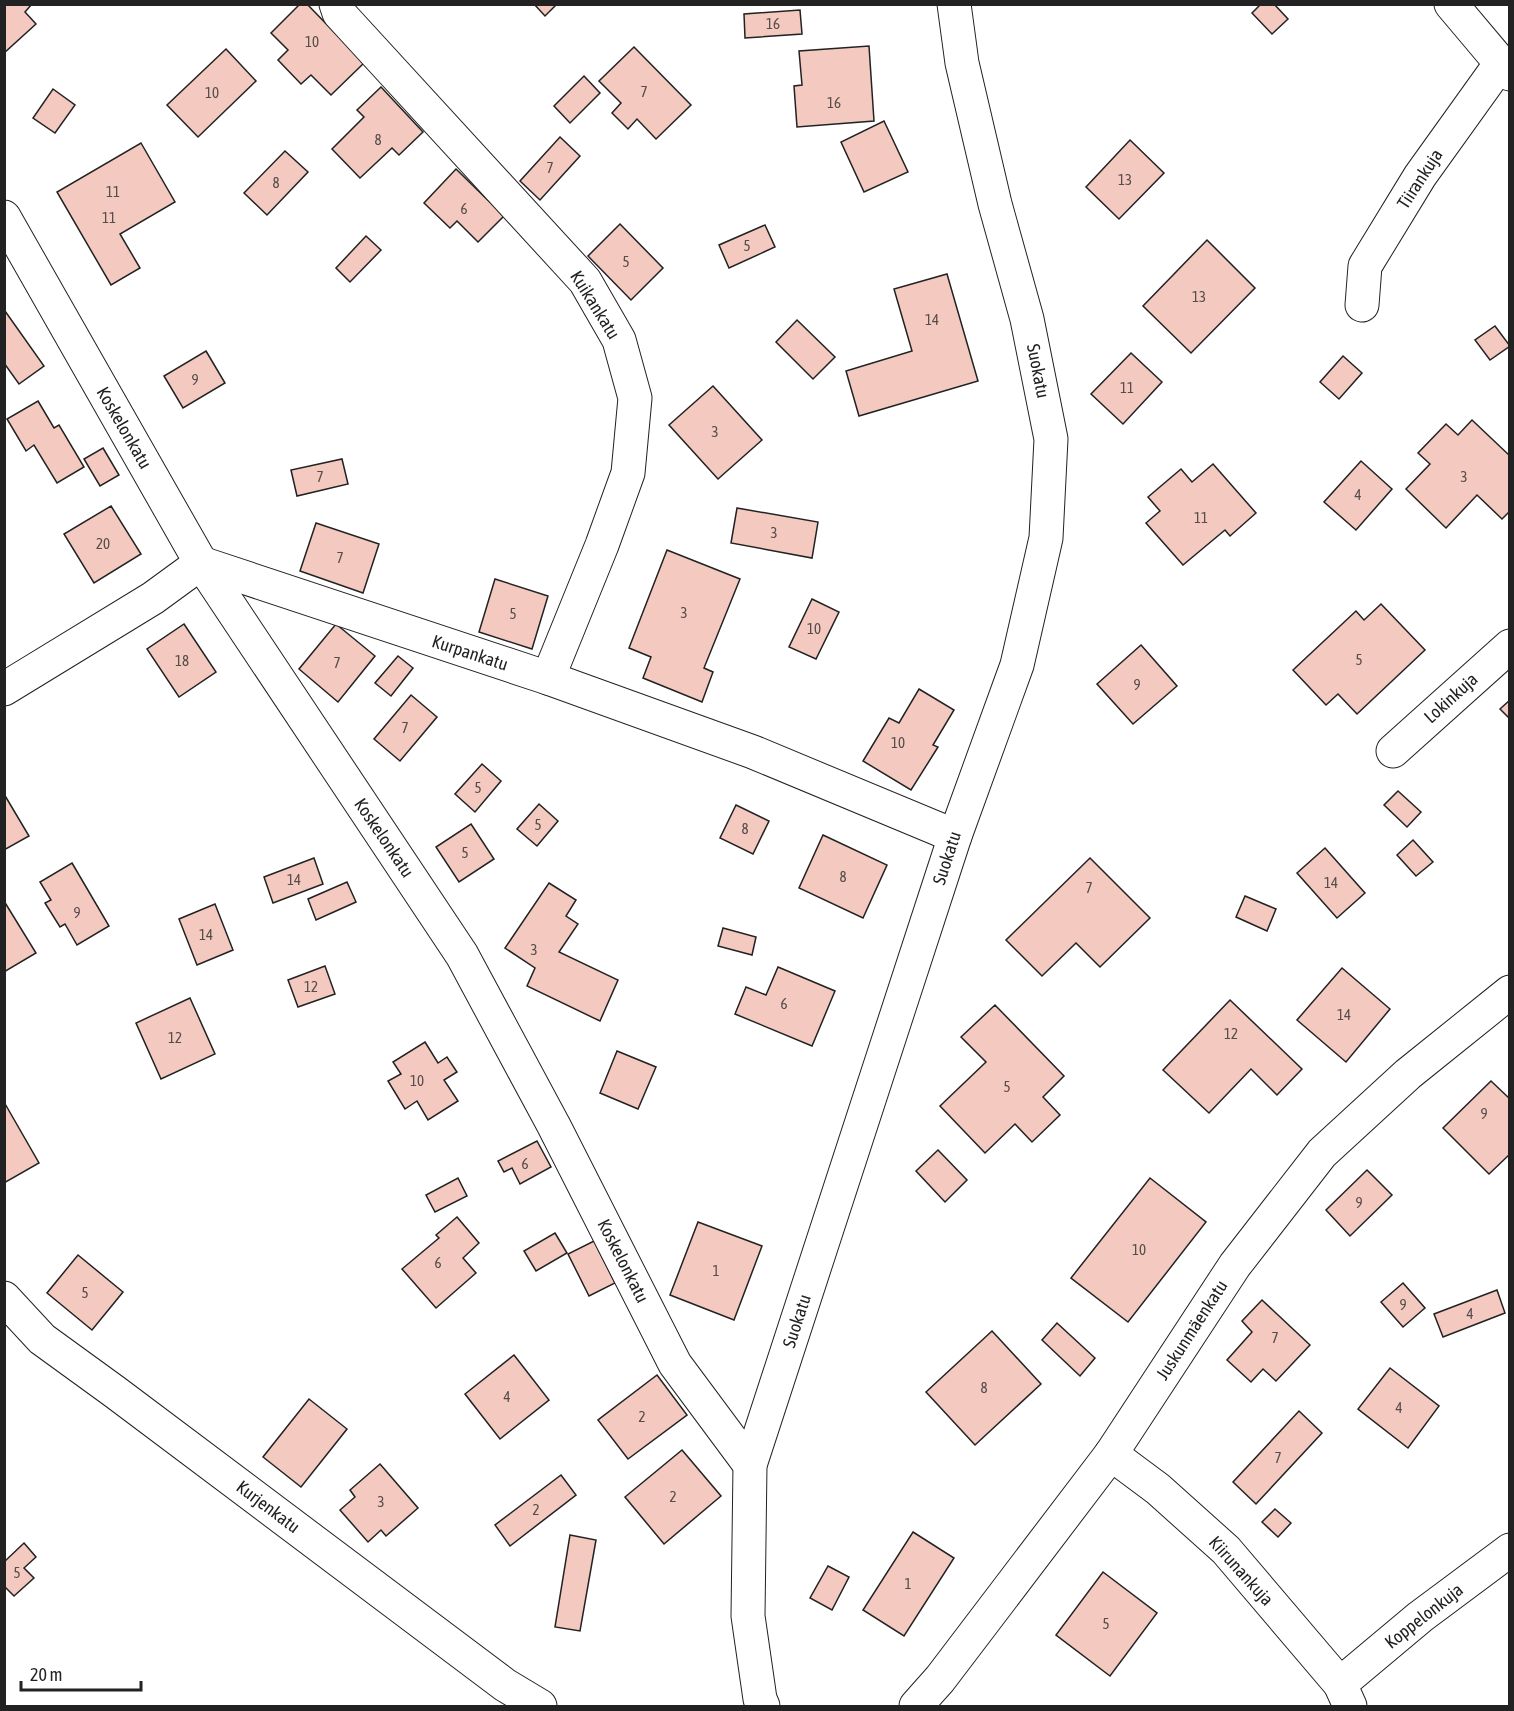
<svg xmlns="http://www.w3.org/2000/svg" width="1514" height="1711" font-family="'Asap Condensed',sans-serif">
<rect width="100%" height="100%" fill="#fff"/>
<g fill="#f3c9c0" stroke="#222" stroke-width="1.5">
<path d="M4,4H32L25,12L36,24L4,53Z"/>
<path d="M300,4H307L364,63L331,95L311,75L301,84L278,60L288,50L271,33Z"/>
<path d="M534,4H557L545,16Z"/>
<path d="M1261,4H1274L1288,19L1272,34L1252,13Z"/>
<path d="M800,10L802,34L745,38L744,14Z"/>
<path d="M869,46L874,121L797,127L794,86L802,85L799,51Z"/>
<path d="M634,47L691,105L656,139L637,119L628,129L612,113L621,103L599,81Z"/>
<path d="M226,49L256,81L198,137L167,105Z"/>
<path d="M584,76L600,93L570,123L554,106Z"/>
<path d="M381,87L423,132L399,155L392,148L360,178L332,149L364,117L357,110Z"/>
<path d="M53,89L75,105L55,133L33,118Z"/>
<path d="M884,121L908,172L864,192L841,142Z"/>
<path d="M560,137L580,156L540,200L520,181Z"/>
<path d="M1130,140L1164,173L1119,219L1086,187Z"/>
<path d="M141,143L175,202L120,234L140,268L111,285L57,192Z"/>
<path d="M285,151L308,172L267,215L244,193Z"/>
<path d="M456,169L504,216L478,242L457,221L450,228L424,203Z"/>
<path d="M620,224L663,268L631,300L588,256Z"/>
<path d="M765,225L775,247L729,268L719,245Z"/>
<path d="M366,236L381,250L350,282L336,268Z"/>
<path d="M1207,240L1255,288L1191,353L1143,306Z"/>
<path d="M947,274L978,381L859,416L846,371L912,351L894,289Z"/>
<path d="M5,311L44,366L19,384L4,363Z"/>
<path d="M797,320L835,357L813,379L776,342Z"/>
<path d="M1495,326L1510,346L1490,360L1475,340Z"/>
<path d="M206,351L225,383L183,408L164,376Z"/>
<path d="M1131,353L1162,382L1123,424L1091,394Z"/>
<path d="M1343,356L1362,373L1339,399L1320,382Z"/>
<path d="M713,386L762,440L718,479L669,425Z"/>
<path d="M38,401L54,428L59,425L84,467L57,483L34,445L26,451L7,419Z"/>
<path d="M1472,420L1510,456V511L1502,519L1477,495L1446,528L1406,489L1430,464L1418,453L1446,424L1458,435Z"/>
<path d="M103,448L119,475L100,486L84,459Z"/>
<path d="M342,459L348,484L297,496L291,470Z"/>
<path d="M1361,461L1392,489L1356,530L1324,502Z"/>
<path d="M1213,464L1256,513L1230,536L1225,530L1183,565L1146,523L1160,511L1148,497L1181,469L1192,482Z"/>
<path d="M111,506L141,554L94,583L64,534Z"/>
<path d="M737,508L818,522L812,558L731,543Z"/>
<path d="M316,523L379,544L363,593L300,571Z"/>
<path d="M667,550L740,579L704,668L713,672L702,702L643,678L651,657L629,648Z"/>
<path d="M495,579L548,596L532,649L479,632Z"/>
<path d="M812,599L839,612L816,659L789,647Z"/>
<path d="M1381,604L1425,650L1357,714L1338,694L1326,705L1293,670L1356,611L1364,620Z"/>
<path d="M184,624L216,672L179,697L147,649Z"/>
<path d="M336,624L375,656L338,702L299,669Z"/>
<path d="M1141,645L1177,686L1133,724L1097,684Z"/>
<path d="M398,656L413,668L391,696L375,683Z"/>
<path d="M919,689L954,710L933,745L938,747L911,790L863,761L889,718L899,723Z"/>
<path d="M411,695L437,717L400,761L374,739Z"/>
<path d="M1510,700V719L1500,709Z"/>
<path d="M482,764L501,781L475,812L455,794Z"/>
<path d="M1398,791L1421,812L1407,827L1384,805Z"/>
<path d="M4,794L29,836L4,850Z"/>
<path d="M539,804L558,821L537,846L517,829Z"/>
<path d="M736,805L769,821L753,854L720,838Z"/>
<path d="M471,824L494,859L459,882L436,847Z"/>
<path d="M823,835L887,865L863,918L799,888Z"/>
<path d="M1413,840L1433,862L1416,876L1397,855Z"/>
<path d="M1325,848L1365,893L1337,918L1297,873Z"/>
<path d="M314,858L323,884L273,903L264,877Z"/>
<path d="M1090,858L1150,918L1100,967L1076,943L1042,976L1006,940Z"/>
<path d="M72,863L109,926L77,945L65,924L60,927L45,903L51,900L40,882Z"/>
<path d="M347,882L356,902L316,920L308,899Z"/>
<path d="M549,883L576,900L566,916L578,924L559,952L618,980L600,1021L527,986L535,968L505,948Z"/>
<path d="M1245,896L1276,909L1267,931L1236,917Z"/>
<path d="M4,901L36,953L4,972Z"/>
<path d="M215,904L233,950L197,965L179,919Z"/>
<path d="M723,928L756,937L752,955L718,946Z"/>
<path d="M325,966L335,994L298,1007L288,980Z"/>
<path d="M778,967L835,991L812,1046L735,1014L746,987L766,995Z"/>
<path d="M1342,968L1390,1009L1346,1062L1297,1020Z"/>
<path d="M190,998L215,1054L161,1079L136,1023Z"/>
<path d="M1230,1000L1302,1069L1277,1095L1251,1069L1209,1113L1163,1070Z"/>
<path d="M995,1005L1064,1076L1043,1097L1060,1115L1032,1142L1015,1124L985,1153L940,1106L986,1062L961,1037Z"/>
<path d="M425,1042L438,1063L447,1057L457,1072L444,1080L458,1101L428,1120L417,1101L405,1109L388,1081L401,1074L393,1062Z"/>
<path d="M617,1051L656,1067L638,1109L600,1093Z"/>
<path d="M1491,1081L1510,1099V1154L1489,1174L1443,1128Z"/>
<path d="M4,1102L39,1163L4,1183Z"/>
<path d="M537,1141L551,1167L520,1184L512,1168L504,1172L498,1161Z"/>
<path d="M938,1150L967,1180L945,1202L916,1171Z"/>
<path d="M1367,1170L1392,1195L1350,1236L1326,1210Z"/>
<path d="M458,1178L467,1196L435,1212L426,1195Z"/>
<path d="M1150,1178L1206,1222L1128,1322L1071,1278Z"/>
<path d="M457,1217L479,1243L463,1258L476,1273L436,1308L402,1269L439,1238L436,1235Z"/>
<path d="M698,1222L762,1246L734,1320L670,1295Z"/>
<path d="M555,1233L567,1253L536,1271L524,1251Z"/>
<path d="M594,1241L615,1283L589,1296L568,1254Z"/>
<path d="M78,1255L123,1292L92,1330L47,1293Z"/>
<path d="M1403,1283L1425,1308L1403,1327L1381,1302Z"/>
<path d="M1497,1290L1505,1313L1443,1337L1434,1314Z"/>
<path d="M1262,1300L1310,1345L1276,1381L1263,1369L1251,1382L1227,1360L1252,1332L1242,1321Z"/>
<path d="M1057,1323L1095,1358L1080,1376L1042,1340Z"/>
<path d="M992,1331L1041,1384L975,1445L926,1392Z"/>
<path d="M514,1355L549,1400L500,1439L465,1394Z"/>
<path d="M1390,1368L1439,1406L1408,1448L1358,1409Z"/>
<path d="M657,1375L687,1415L628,1459L598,1420Z"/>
<path d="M309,1399L347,1429L301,1487L263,1457Z"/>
<path d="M1299,1411L1322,1433L1256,1504L1233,1482Z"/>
<path d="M682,1450L721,1496L664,1544L625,1497Z"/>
<path d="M380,1464L418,1508L386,1536L381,1530L368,1542L340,1510L355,1497L350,1490Z"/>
<path d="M561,1475L576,1495L510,1546L495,1525Z"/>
<path d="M1275,1509L1291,1523L1278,1537L1262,1522Z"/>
<path d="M913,1532L954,1558L904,1636L863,1610Z"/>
<path d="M570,1535L596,1540L580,1631L555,1627Z"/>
<path d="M24,1543L36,1557L24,1568L34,1578L14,1596L4,1586V1562Z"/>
<path d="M828,1566L849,1577L832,1610L810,1598Z"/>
<path d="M1103,1572L1157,1613L1110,1676L1056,1635Z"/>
</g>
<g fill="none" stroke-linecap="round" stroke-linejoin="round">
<g stroke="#222" stroke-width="35">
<g id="street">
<path d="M336,4L339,13L585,281L619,340L635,398L628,473L602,545L548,678"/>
<path d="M1451,4L1510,74"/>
<path d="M4,217L201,563L462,955L554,1126L675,1364L750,1465"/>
<path d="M1362,305L1365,266L1420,176L1501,63"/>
<path d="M4,689L153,598L201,563L548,678L753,752L955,836"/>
<path d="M1393,751L1510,646"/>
<path d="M4,1298L42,1339L115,1392L505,1685L540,1706"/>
<path d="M1111,1454L1158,1489L1226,1550L1340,1684L1350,1706"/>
<path d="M1340,1684L1420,1617L1510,1550"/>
<path d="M763,1706L760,1699L748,1616L750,1465L955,836L1017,665L1046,538L1051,439L1027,319L995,204L962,63L954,4"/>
<path d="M916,1706L940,1679L1111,1454L1235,1265L1322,1153L1408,1074L1510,992"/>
</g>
</g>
<use href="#street" stroke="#fff" stroke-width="33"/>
</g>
<g text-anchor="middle" stroke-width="4.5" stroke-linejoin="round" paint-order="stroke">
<g font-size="15" fill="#564c4a">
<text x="773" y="29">16</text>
<text x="312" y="47">10</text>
<text x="644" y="97">7</text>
<text x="212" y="98">10</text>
<text x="834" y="108">16</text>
<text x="378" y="145">8</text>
<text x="550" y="173">7</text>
<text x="1125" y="185">13</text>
<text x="276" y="188">8</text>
<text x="113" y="197">11</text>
<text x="464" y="214">6</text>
<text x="109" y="223">11</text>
<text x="747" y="251">5</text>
<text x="626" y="267">5</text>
<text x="1199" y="302">13</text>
<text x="932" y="325">14</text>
<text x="195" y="385">9</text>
<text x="1127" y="393">11</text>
<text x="715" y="437">3</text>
<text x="320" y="482">7</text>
<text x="1464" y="482">3</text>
<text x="1358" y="500">4</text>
<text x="1201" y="523">11</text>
<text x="774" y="538">3</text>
<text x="103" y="549">20</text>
<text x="340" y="563">7</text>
<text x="684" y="618">3</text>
<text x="513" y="619">5</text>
<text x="814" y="634">10</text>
<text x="1359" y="665">5</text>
<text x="182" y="666">18</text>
<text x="337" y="668">7</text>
<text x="1137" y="690">9</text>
<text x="405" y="733">7</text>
<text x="898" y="748">10</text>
<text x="478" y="793">5</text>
<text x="538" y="830">5</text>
<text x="745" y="834">8</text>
<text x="465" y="858">5</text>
<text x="843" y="882">8</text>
<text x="294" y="885">14</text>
<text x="1331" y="888">14</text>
<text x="1089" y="893">7</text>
<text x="77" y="918">9</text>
<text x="206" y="940">14</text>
<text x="534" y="955">3</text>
<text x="311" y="992">12</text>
<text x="784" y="1009">6</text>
<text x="1344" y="1020">14</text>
<text x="1231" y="1039">12</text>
<text x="175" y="1043">12</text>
<text x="417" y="1086">10</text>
<text x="1007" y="1092">5</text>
<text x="1484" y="1119">9</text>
<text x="525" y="1169">6</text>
<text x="1359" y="1208">9</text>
<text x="1139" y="1255">10</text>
<text x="438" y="1268">6</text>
<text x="716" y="1276">1</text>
<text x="85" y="1298">5</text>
<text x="1403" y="1310">9</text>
<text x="1470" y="1319">4</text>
<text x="1275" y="1343">7</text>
<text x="984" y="1393">8</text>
<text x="507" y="1402">4</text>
<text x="1399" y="1413">4</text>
<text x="642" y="1422">2</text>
<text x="1278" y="1463">7</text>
<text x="673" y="1502">2</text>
<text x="381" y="1507">3</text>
<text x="536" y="1515">2</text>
<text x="17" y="1578">5</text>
<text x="908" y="1589">1</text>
<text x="1106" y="1629">5</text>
</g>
<g font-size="18" fill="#222" stroke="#fff">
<text transform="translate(1420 179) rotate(-57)" y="6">Tiirankuja</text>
<text transform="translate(595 305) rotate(58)" y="6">Kuikankatu</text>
<text transform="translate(1038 371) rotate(79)" y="6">Suokatu</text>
<text transform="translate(124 428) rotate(60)" y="6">Koskelonkatu</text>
<text transform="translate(470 653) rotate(18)" y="6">Kurpankatu</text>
<text transform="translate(1451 698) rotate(-42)" y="6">Lokinkuja</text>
<text transform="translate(384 838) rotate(56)" y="6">Koskelonkatu</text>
<text transform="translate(947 858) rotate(-72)" y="6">Suokatu</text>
<text transform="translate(623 1261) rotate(63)" y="6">Koskelonkatu</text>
<text transform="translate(797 1321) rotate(-72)" y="6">Suokatu</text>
<text transform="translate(1192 1330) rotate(-57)" y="6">Juskunmäenkatu</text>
<text transform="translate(268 1507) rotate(37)" y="6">Kurjenkatu</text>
<text transform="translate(1241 1571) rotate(48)" y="6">Kiirunankuja</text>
<text transform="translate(1424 1616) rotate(-38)" y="6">Koppelonkuja</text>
</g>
</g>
<rect width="1514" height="1711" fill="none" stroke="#222222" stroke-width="12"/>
<path d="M21 1681v9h120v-9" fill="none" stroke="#222222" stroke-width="3"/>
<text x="30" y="1681" font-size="18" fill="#222222" stroke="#ffffff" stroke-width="4.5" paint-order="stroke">20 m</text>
</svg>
